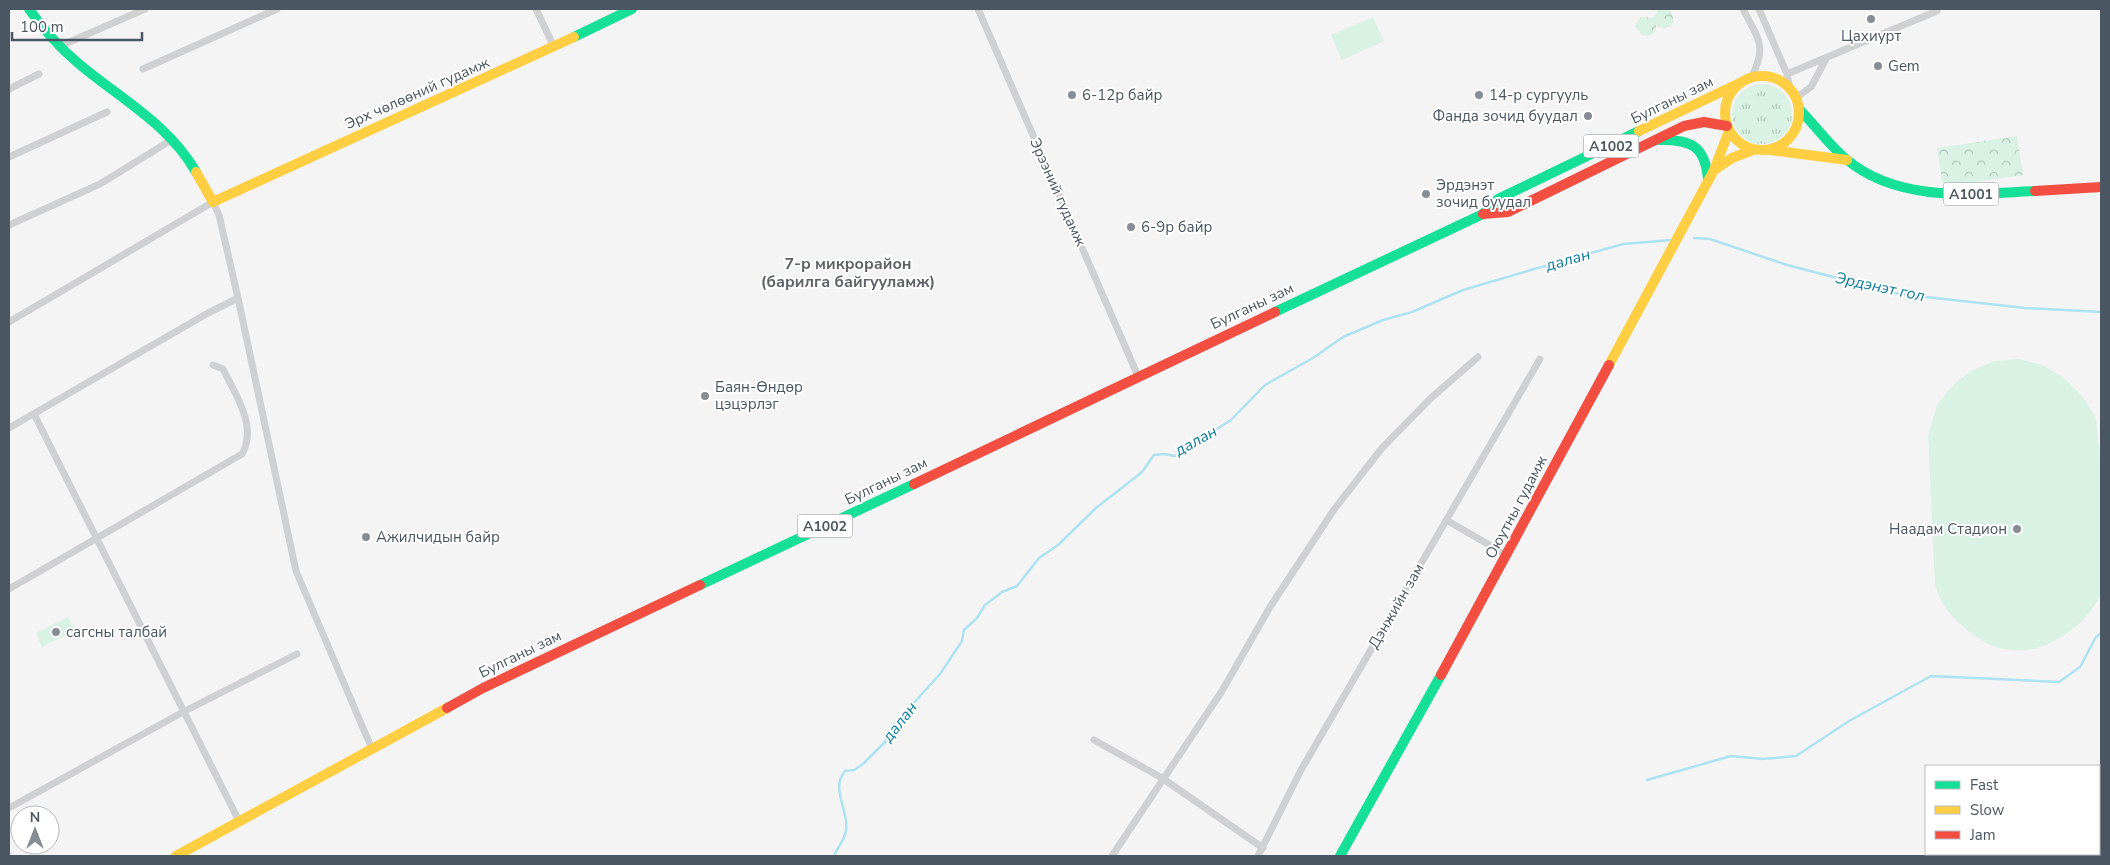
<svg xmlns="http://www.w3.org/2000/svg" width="2110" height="865" font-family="'Nunito Sans',sans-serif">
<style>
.grass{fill:url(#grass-tufts)}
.forest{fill:url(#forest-crowns)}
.pitch{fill:#d9f2e3}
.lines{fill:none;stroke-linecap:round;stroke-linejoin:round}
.stream{stroke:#aee2f0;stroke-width:2.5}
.street{stroke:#ced0d2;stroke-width:7}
.fast{stroke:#16e098;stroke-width:10}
.slow{stroke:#ffcf43;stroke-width:10}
.jam{stroke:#f24e42;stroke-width:10}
.poi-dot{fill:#868d94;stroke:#fff;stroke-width:2}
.labels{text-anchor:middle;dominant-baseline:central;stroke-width:4;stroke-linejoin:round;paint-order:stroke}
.shield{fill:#fff;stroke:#808990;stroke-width:1}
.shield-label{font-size:14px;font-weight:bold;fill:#4a5661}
.poi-label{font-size:15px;fill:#4a5661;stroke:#fff;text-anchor:start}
.street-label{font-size:15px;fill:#4a5661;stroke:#fff}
.water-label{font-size:16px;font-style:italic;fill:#0c7c9b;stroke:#fff}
.neighbourhood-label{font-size:16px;font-weight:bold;fill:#5f6368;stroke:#fff}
</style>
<defs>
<pattern id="grass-tufts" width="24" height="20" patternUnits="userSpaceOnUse" patternTransform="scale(1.25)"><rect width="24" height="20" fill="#d9f2e3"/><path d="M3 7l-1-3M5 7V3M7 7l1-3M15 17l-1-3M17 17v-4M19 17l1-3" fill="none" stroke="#b2c7bb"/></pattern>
<pattern id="forest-crowns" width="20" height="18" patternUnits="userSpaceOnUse" patternTransform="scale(1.25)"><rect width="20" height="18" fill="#d9f2e3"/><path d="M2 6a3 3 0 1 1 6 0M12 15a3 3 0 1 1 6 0" fill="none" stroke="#b2c7bb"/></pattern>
</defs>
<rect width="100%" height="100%" fill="#f4f4f4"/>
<path class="grass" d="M1732 114a30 30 0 1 1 60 0a30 30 0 1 1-60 0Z"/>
<path class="forest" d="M1659,9l12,2 3,10 -3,5 -8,3 -7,-4c1,8 -6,13 -14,10l-7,-9 6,-9 12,1z
M2017,136l6,39 -80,12 -6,-39z"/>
<path class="pitch" d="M1373,17l11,24 -42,19 -11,-25z
M2019,359l24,6 21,13 19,19 13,21 5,55v120c-6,15 -17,28 -31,38 -38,28 -74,26 -109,-6 -14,-13 -21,-23 -26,-41l-7,-148 9,-31 15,-19 19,-15 23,-10z
M68,617l8,13 -34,17 -6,-14z"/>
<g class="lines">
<path class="stream" d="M1694,238l16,1 77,26 112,29 126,14 76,4
M1647,780l84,-24 32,3 33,-3 53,-35 82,-45 128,6 21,-15 16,-30 5,-4
M834,856c3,-7 9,-15 11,-21 7,-21 -16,-45 0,-64l9,-1 9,-6 22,-22 9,-17 46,-51 22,-33 2,-11 13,-12 8,-13 17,-13 15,-6 22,-28 19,-13 38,-37 46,-36 12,-17 10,-1 11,2 56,-36 34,-35 48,-27 30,-21 40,-17 29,-8 51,-22 68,-20 92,-26 48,-4"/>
<path class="street" d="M536,9l18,38
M978,9l160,367
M1743,9c15,30 25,36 8,69
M1759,9l28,65 3,15
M58,47l87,-38
M143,69l134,-60
M1787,74l150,-63
M9,89l30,-15
M1796,98l15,-11 15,-28
M9,157l98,-45
M9,225l91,-41 73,-45
M238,298l58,273 76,178
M9,322l204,-120 6,13 19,83 -30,15 -199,115
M34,414l205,407
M1446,520l61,35
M9,589l233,-135c16,-28 -7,-60 -19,-85l-10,-4
M1094,740l68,38 101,70
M9,808l174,-96 114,-58
M1112,856l110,-165 48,-84 63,-96 49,-63 49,-50 47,-41
M1258,856l43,-86 239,-411"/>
<path class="fast" d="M29,9c14,20 30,38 49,54 41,35 91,61 118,109
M574,37l58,-28
M1799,109c16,16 30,36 47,50 52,44 127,35 189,32
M1658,140c32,-1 47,5 50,39
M1275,312l208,-98 15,-15 141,-68
M700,585l214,-101
M1340,856l101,-181"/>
<path class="slow" d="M1725 113a37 37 0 1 1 74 0a37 37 0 1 1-74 0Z
M1639,131l103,-49
M1770,150l77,10
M1714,170l18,-12 21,-8
M196,172l17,30 361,-165
M1609,365l105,-195 15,-39
M176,856l271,-148"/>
<path class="jam" d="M2035,191l66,-4
M1483,214l25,-2 176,-86 20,-4 23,4
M914,484l361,-172
M1441,675l168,-310
M447,708l36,-20 217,-103"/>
</g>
<g class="poi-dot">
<circle cx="1871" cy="19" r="5"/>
<circle cx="1878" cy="66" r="5"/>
<circle cx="1072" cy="95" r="5"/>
<circle cx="1479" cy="95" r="5"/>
<circle cx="1588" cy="116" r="5"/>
<circle cx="1426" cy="194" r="5"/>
<circle cx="1131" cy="227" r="5"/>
<circle cx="705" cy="396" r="5"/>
<circle cx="2017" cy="529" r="5"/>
<circle cx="366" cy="537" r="5"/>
<circle cx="56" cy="632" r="5"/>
</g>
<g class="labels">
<g class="shield">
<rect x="1583.5" y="134.5" width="55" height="23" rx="4"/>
<rect x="1943.5" y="182.5" width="55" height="23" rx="4"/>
<rect x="797.5" y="514.5" width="55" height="23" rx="4"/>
</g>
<g class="shield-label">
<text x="1611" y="146">A1002</text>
<text x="1971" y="194">A1001</text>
<text x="825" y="526">A1002</text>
</g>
<g class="poi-label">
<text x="1871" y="36" text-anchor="middle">Цахиурт</text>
<text x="1888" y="66">Gem</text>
<text x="1082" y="95">6-12р байр</text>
<text x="1489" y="95">14-р сургууль</text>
<text x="1578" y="116" text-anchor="end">Фанда зочид буудал</text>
<text x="1436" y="185">Эрдэнэт<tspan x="1436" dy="17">зочид буудал</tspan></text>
<text x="1141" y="227">6-9р байр</text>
<text x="715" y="387">Баян-Өндөр<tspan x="715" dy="17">цэцэрлэг</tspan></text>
<text x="2007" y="529" text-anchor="end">Наадам Стадион</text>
<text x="376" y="537">Ажилчидын байр</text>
<text x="66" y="632">сагсны талбай</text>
</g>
<g class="street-label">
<text transform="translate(417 93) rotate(-24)">Эрх чөлөөний гудамж</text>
<text transform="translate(1672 100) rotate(-26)">Булганы зам</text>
<text transform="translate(1058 192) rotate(66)">Эрээний гудамж</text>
<text transform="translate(1252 306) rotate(-25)">Булганы зам</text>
<text transform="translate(886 481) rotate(-26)">Булганы зам</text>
<text transform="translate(1516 507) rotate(-62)">Оюутны гудамж</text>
<text transform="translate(1396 606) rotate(-60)">Дэнжийн зам</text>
<text transform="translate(520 654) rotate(-26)">Булганы зам</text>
</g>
<g class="water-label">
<text transform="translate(1568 260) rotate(-16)">далан</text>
<text transform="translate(1880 287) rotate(12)">Эрдэнэт гол</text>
<text transform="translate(1196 441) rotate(-29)">далан</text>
<text transform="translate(900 722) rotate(-52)">далан</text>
</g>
<g class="neighbourhood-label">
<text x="848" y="264">7-р микрорайон<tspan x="848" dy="18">(барилга байгууламж)</tspan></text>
</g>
</g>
<rect width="2110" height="865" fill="none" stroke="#4a5661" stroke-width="20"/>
<rect x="1925" y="765" width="175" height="90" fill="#ffffff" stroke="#b7bbc0"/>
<rect x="1935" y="781" width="25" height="8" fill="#16e098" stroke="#b7bbc0"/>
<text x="1970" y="790" font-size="15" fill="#4a5661">Fast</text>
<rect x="1935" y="806" width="25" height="8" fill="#ffcf43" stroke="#b7bbc0"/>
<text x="1970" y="815" font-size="15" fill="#4a5661">Slow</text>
<rect x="1935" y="831" width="25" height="8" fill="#f24e42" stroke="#b7bbc0"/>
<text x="1970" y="840" font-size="15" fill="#4a5661">Jam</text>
<g transform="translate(35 830)"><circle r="24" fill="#ffffff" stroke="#b7bbc0"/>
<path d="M0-4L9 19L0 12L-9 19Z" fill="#868d94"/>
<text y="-8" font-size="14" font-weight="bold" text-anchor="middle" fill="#4a5661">N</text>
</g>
<path d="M12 32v8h130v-8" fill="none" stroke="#4a5661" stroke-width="2.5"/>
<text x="20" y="32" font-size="15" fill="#4a5661" stroke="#ffffff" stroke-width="4" paint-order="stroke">100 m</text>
</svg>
